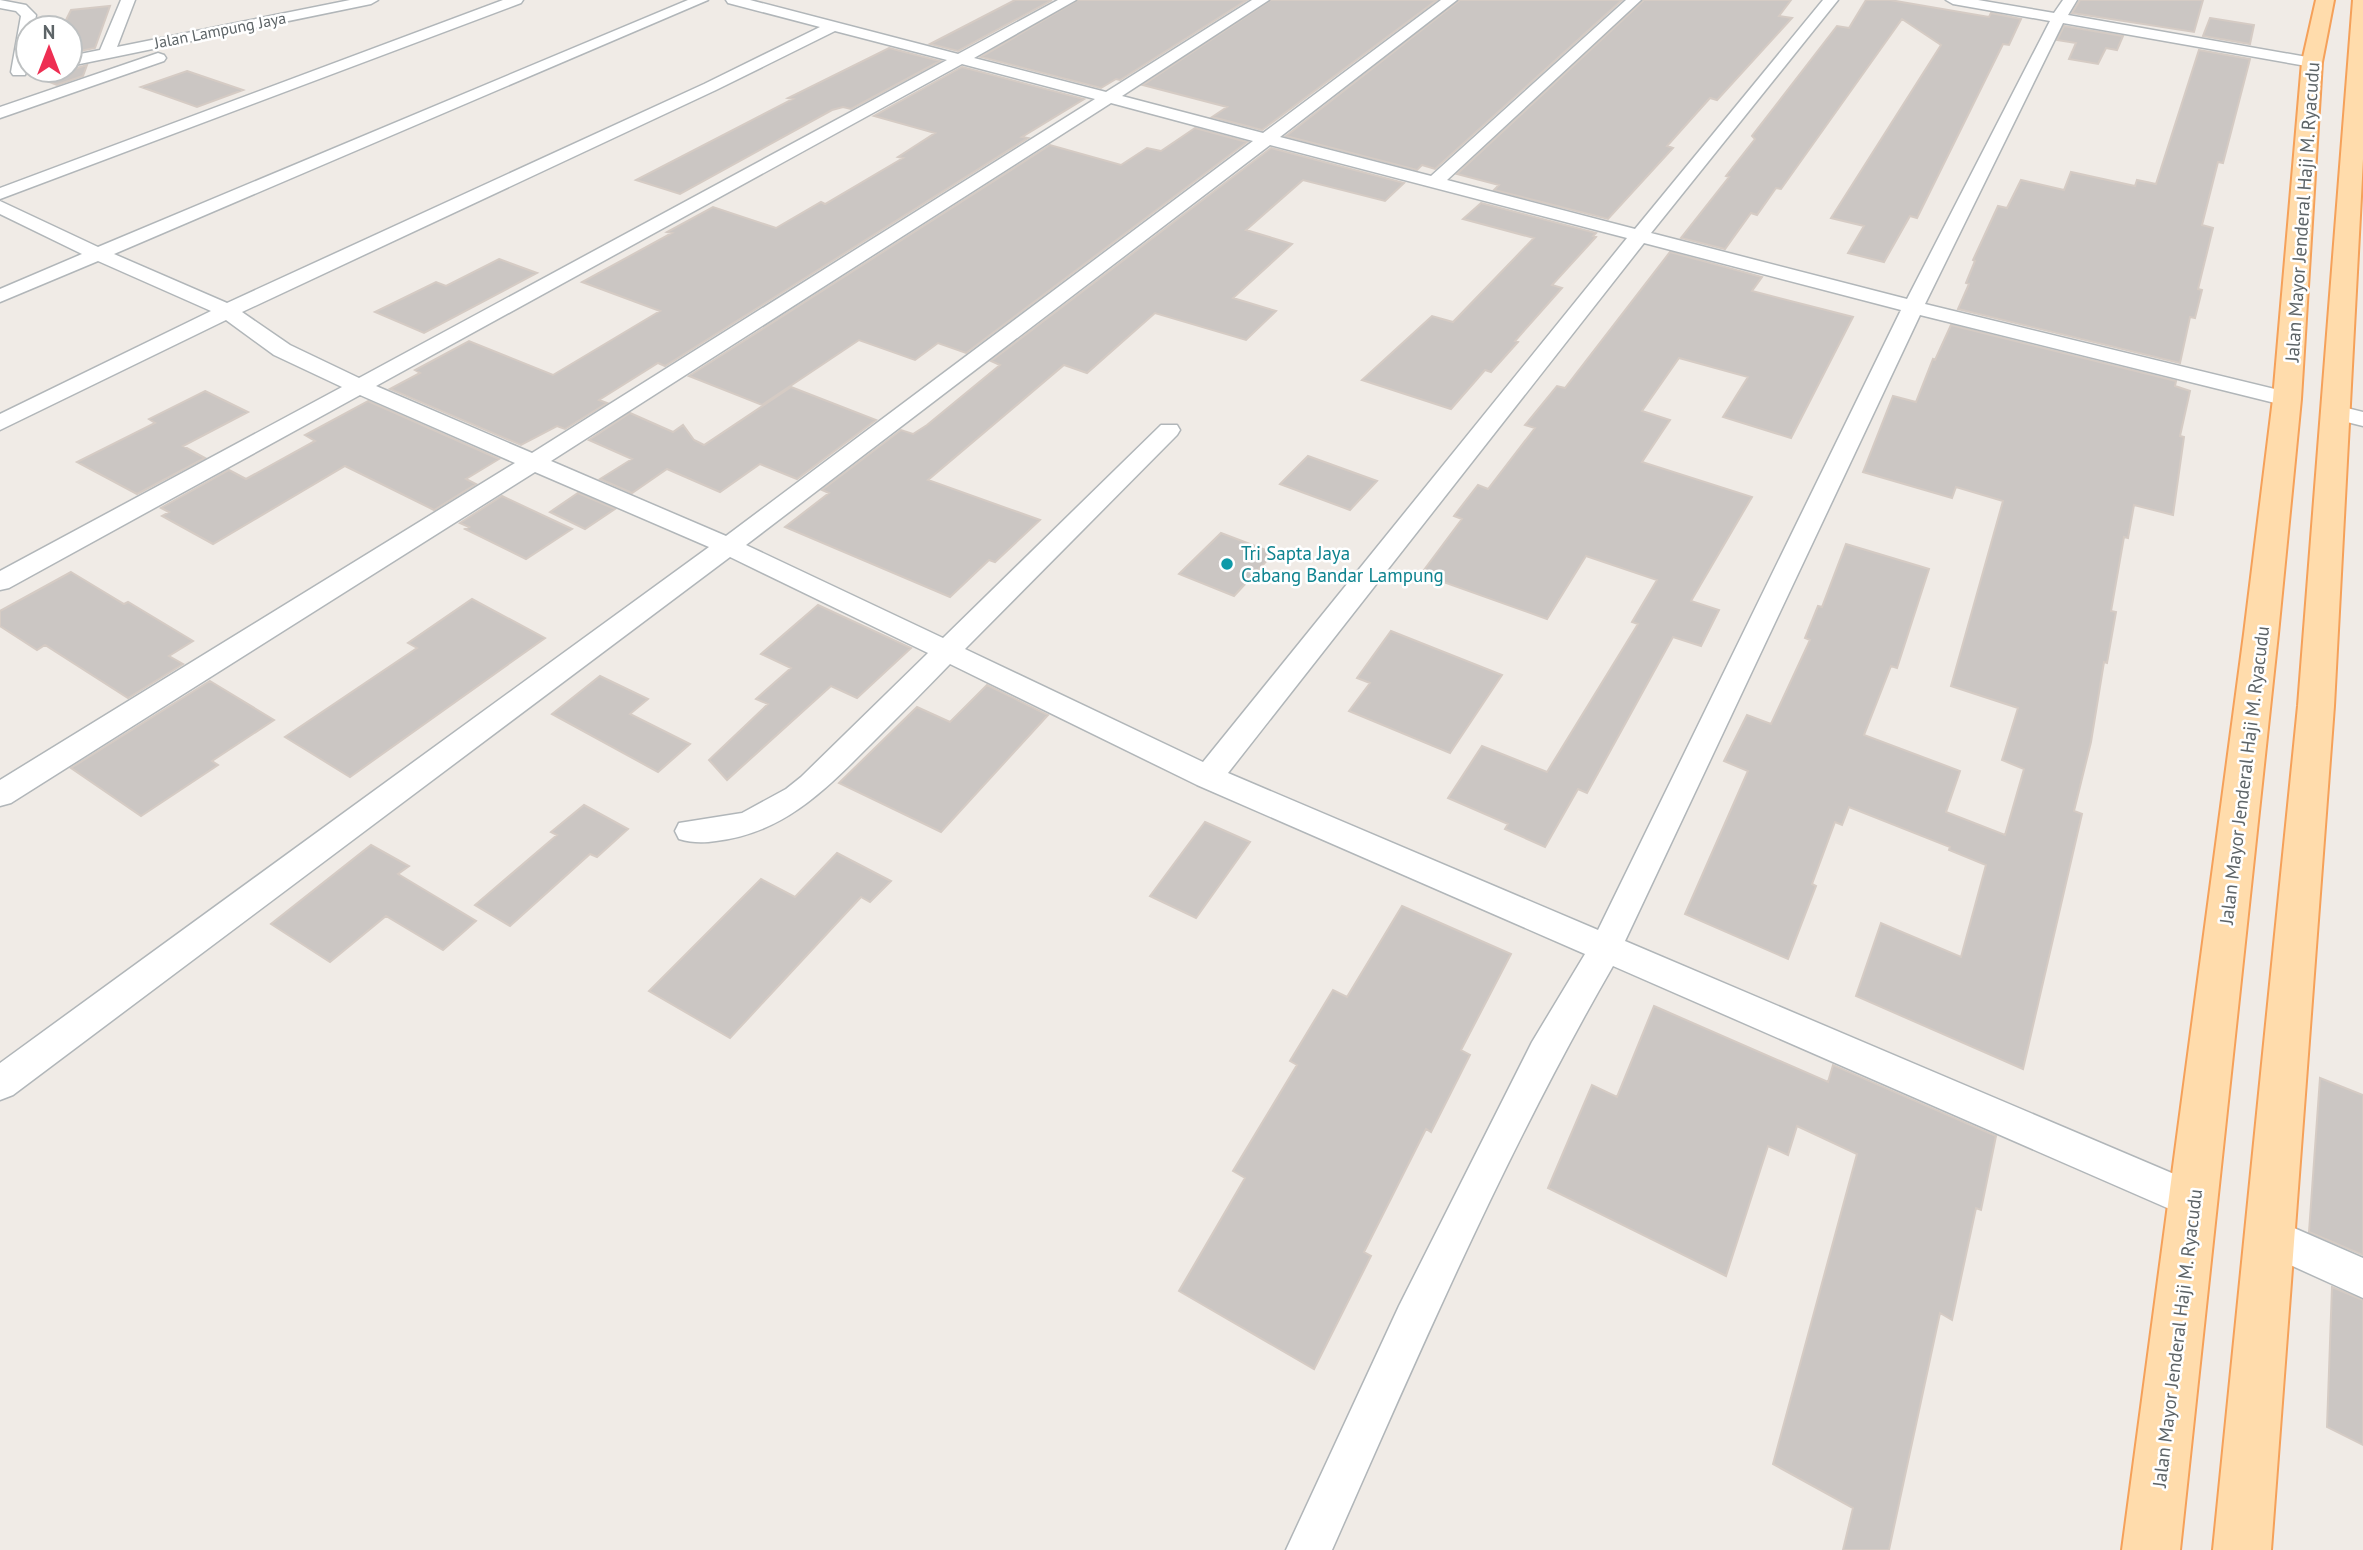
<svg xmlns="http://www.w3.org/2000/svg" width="2363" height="1550" font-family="'PT Sans',sans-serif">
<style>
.building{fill:#cbc6c3;stroke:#d5cbc4;stroke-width:2}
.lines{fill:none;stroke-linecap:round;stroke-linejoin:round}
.street-casing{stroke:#b1b6b9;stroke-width:3}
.primary-casing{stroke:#f5a15a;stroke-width:4}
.street{fill:#fff;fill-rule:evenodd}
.primary{fill:#ffdcac;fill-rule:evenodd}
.culture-dot{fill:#0f9aa8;stroke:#fff;stroke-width:2.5}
.labels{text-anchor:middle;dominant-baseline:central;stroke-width:5;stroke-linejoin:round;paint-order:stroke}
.far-street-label{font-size:16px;fill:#5d6467;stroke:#fff}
.street-label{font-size:19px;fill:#5d6467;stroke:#fff}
.culture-label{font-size:19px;fill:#0d838f;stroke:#fff;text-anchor:start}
</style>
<rect width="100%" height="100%" fill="#f0ebe6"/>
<path class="building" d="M1015,0h37l-94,51 -28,-7z
M1078,0h169l-127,80 -4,-1 -15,9 -120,-31z
M1271,0h166l-175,130 -50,-13 15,-10 -84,-22z
M1460,0h162l-187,169 -13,-4 -5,5 -131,-34z
M1644,0h147l-12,16 13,2 -75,82 -7,-2 -43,48 6,2 -65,71 -114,-29 5,-5 -42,-11z
M1866,0h24l99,17 2,-4 30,6 -12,26 -6,-1 -86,174 -7,-2 -26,46 -36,-9 16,-27 -33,-8 110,-173 -39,-26 -121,170 -5,-1 -19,27 -6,-2 -26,36 -44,-11 48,-61 -3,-1 29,-37 -3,-3 85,-110 12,2z
M2080,0h123l-9,32 -122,-19z
M110,6l-15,42 -25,5v-25h-8l9,-18z
M2210,18l44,7 -4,19 -47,-8z
M2064,26l59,10 -6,14 -11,-2 -8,16 -29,-5 7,-16 -19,-3z
M889,48l51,13 -89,48 -8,-2 -11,3 -152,84 -44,-14 157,-81 -5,-1z
M2199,50l51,9 -27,104 -5,-1 -16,63 11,3 -15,61 4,1 -7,28 -5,-1 -10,46 -222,-54 11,-25 -3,-1 9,-22 -2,-1 25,-54 9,2 14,-28 43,10 7,-18 64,14 2,-6 19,4z
M87,65l-4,11 -26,9 -18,-7 3,-8h28z
M962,67l122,32 -62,38 6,1 -363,228 -7,-3 -59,37 8,3 -42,26 -8,-3 -36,19 -131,-56 30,-16 -5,-3 54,-29 84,34 107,-64 -78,-29 90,-49 -5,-1 46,-25 63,21 45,-26 4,2 78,-46 -5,-1 37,-24 -61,-17z
M187,71l56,19 -46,17 -56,-20z
M1195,128l52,14 -281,211 -28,-10 -23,17 -56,-20 -97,65 -73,-29 361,-231 71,20 26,-17 14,3z
M1271,148l133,35 -19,18 -82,-21 -57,50 46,14 -59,54 43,13 -30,29 -91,-27 -68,60 -23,-8 -136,115 112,40 -45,42 -6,-2 -39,37 -165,-70 44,-34 -7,-3 79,-60 12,4 14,-9 73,-60 -9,-4z
M1481,203l115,30 -3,3 3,1 -44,48 10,3 -47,53 3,1 -27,30 -6,-2 -34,39 -89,-29 70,-64 21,6 81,-84 -71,-19z
M1670,252l92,25 -10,14 101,26 -62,121 -68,-21 25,-40 -69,-19 -37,53 28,9 -28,42 110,35 -61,104 28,9 -18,36 -28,-9 -86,156 -9,-4 -33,58 -40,-18 3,-5 -60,-26 34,-52 65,26 91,-148 -6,-2 25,-42 -71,-24 -39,63 -126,-45 41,-55 -8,-3 24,-31 10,4 47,-61 -10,-3 32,-39 8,2z
M499,259l38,14 -113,60 -49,-21 61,-30 10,4z
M1951,325l225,56 -1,5 15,5 -10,45 4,1 -11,78 -39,-10 -6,33 -4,-1 -13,74 5,1 -9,51 -3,-1 -13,80 -17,69 8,3 -59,255 -167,-73 25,-73 80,34 25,-92 -37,-15 1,-3 -101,-40 -7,18 -7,-3 -23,62 4,2 -28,73 -103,-45 63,-143 -24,-10 23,-46 24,9 39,-84 -5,-2 13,-32 4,1 24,-63 83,25 -32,99 -6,-2 -27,69 96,36 -14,41 59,23 19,-66 -22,-9 16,-52 -67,-22 52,-185 -47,-14 -4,11 -89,-26 30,-76 23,6 17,-43 2,1z
M791,387l85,33 -79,59 -37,-15 -40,28 -53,-23 -35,24 -32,-14 32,-20 -43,-19 41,-27 43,19 10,-7 11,15 10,5z
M205,391l43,21 -65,34 22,12 -68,36 -60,-32 78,-39 -6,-4z
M368,401l131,58 -33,20 10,5 -42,26 -89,-44 -132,78 -51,-28 7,-4 -8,-4 68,-38 17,9 69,-38 -10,-6z
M1308,456l69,25 -27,29 -70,-26z
M578,493l37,16 -30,20 -35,-17z
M502,496l70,33 -46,30 -61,-30 4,-2 -9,-4z
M1221,533l53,20 -40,43 -55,-22z
M71,572l53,32 4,-2 65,39 -24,15 14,8 -55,34 -83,-53 -8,5 -37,-24v-15z
M472,599l73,39 -195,139 -65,-40 132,-89 -9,-5z
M818,605l93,43 -54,50 -26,-12 -104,94 -18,-20 59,-56 -12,-5 35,-31 -30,-14z
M1391,631l111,44 -52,78 -101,-42 21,-28 -13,-5z
M600,676l48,23 -18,15 60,30 -32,28 -106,-58z
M210,681l64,39 -62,41 6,4 -77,51 -70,-48z
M987,685l61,30 -107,117 -102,-49 78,-76 33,15z
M584,805l44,24 -31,28 -7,-3 -80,72 -35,-21 82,-70 -6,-3z
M1205,822l45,20 -54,76 -46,-22z
M371,845l38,21 -11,8 78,47 -33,29 -57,-34 -56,46 -59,-38z
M837,853l54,28 -21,21 -9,-5 -131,141 -81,-47 112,-112 34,18z
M1402,906l109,48 -50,96 9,5 -39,77 -5,-3 -62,123 7,4 -57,113 -135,-78 66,-113 -12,-7 64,-106 -7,-4 43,-71 14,7z
M1654,1006l174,76 5,-17 163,71 -15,74 -5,-2 -24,112 -12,-7 -51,237h-46l10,-42 -80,-44 84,-310 -60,-28 -9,29 -20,-9 -42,130 -178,-88 44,-103 25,12z
M2320,1078l43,17v160l-54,-23z
M2332,1287l31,13v145l-36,-18z"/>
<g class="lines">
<g class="street-casing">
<path id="street" d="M0,0l26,5 10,10 -2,13h-6v38l-3,9h-12l-2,-3 10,-56 -5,-5 -16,-3z
M121,0h14l-18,47 233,-47h28l-7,4 -301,62v-10l30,-6z
M503,0h20l-2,3 -521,196v-11z
M688,0h20l-594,254 113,49 477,-219 116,-57 -92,-24 -2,-3h24l208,54 100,-54h18l-102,58 132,34 146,-92h17l-147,96 141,37 178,-133h16l-177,137 151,39 195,-176h15l-194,180 188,49 188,-229h15l-187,233 256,66 143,-278 -97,-17 -7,-4h32l76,13 9,-13h14l-9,15 250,44 2,3 -2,3 -6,2 -249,-44 -138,281 370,90 3,5 -3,5 -8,2 -367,-91 -295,626 582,247 6,13 -6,13 -13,5 -13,-5 -568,-248c-108,187 -194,387 -281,584h-46l113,-244 133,-264 53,-88 -388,-169 -247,-121c-26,27 -53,54 -79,80 -46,46 -87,89 -155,97 -13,2 -24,2 -37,-2l-4,-8 4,-8 63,-10 44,-24 15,-12 127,-124 -198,-96 -717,538 -13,5v-37l709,-516 -174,-75 -524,331 -11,3v-26l515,-317 -155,-68 -351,193 -9,2v-19l342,-184 -68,-32 -48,-35 -226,110v-16l211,-103 -113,-50 -98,41v-13l82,-35 -82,-40v-13l98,46zM835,31l112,29 -588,318 -69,-33 -48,-33 474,-222zM962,64l133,35 -563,354 -156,-67zM1111,103l142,38 -527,395 -175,-75zM1270,145l357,93 -424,524 -238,-113 212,-214 3,-5 -3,-5h-16l-218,213 -197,-93zM1644,243l257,67 -303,620 -370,-157z
M158,53l6,2 2,3 -2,3 -164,57v-11z
M2335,405l28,7v14l-36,-9 -3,-5 3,-5z
M2269,1217l94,41v40l-108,-49 -5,-13 5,-13z"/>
</g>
<g class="primary-casing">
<path id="primary" d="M2316,0h18l-12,62 -21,337 -23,235 -98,916h-58l122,-916 29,-235 29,-337z
M2353,0h10v159l-29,547 -63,844h-58l85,-844z"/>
</g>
<use href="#street" class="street"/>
<use href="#primary" class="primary"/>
</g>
<circle class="culture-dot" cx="1227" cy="564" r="7"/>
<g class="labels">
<g class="far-street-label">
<text transform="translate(220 30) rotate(-11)">Jalan Lampung Jaya</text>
</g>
<g class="street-label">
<text transform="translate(2302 212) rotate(-86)">Jalan Mayor Jenderal Haji M. Ryacudu</text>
<text transform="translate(2244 775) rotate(-83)">Jalan Mayor Jenderal Haji M. Ryacudu</text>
<text transform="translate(2177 1338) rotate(-83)">Jalan Mayor Jenderal Haji M. Ryacudu</text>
</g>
<g class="culture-label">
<text x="1241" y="553">Tri Sapta Jaya<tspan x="1241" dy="22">Cabang Bandar Lampung</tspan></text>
</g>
</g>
<g transform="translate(49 49)"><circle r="33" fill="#ffffff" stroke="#bec1c2" stroke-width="2"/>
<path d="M0-5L12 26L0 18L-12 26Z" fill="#ee2e52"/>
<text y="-10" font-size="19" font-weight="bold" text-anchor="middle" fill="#5d6467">N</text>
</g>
</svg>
